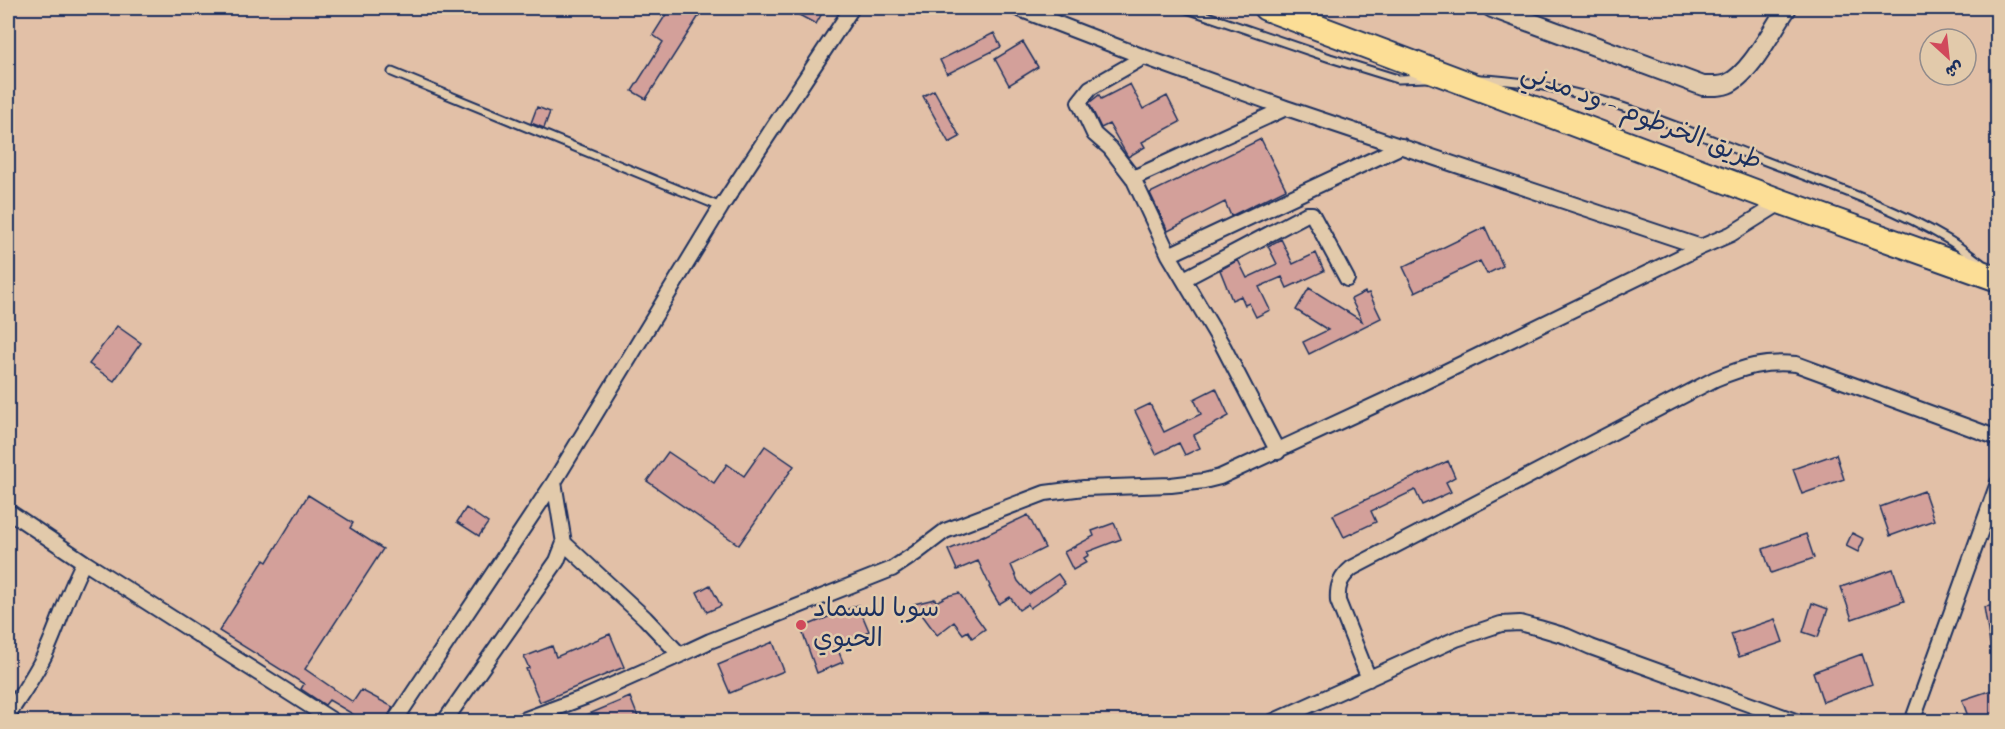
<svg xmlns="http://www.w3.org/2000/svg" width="2005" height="729" font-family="'Indie Flower','Playpen Sans Arabic',sans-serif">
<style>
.building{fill:#d3a09a;stroke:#1b2f5e;stroke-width:1.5}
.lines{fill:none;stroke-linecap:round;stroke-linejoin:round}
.service-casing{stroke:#1b2f5e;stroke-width:11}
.minor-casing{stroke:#1b2f5e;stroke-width:18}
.tertiary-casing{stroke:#1b2f5e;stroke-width:22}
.trunk-casing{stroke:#1b2f5e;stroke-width:28}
.service{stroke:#e2caab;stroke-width:7}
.minor{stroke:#e2caab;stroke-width:14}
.tertiary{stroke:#e2caab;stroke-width:18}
.trunk{stroke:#fcde96;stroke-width:24}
.poi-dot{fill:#d1495b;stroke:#e2caab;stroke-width:2}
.labels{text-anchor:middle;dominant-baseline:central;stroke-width:5;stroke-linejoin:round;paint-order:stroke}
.street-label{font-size:26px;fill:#1b2f5e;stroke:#e2caab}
.poi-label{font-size:26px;fill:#1b2f5e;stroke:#e2caab;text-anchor:start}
</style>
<rect width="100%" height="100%" fill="#e2c0a7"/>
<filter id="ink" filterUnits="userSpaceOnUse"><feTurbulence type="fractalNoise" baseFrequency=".0167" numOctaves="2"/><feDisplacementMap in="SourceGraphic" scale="12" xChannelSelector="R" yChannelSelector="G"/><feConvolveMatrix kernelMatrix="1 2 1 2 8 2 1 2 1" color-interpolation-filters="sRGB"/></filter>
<g filter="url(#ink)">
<path class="building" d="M670,8h34l-58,91 -14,-8 31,-49 -10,-7z
M786,8h39l-9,16z
M994,33l7,14 -54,27 -7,-14z
M1023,42l15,25 -29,18 -14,-26z
M1130,84l13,25 24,-13 13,26 -38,20 3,5 -17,10 -19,-33 -8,4 -12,-25 10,-8 2,4z
M934,90l26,47 -11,6 -26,-47z
M537,107l13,5 -6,16 -13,-5z
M1261,139l25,50 -55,27 -6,-14 -57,29 -18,-38z
M1485,227l18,39 -16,8 -7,-13 -65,31 -12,-25z
M1281,239l12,25 23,-11 8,18 -37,17 -5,-11 -23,10 11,23 -14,7 -7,-14 -4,2 -4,-9 -9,4 -12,-30 18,-10 9,18 30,-14 -9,-18z
M1309,288l53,33 -11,-22 14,-7 1,2 3,-1 12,25 -72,36 -6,-12 25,-12 -32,-20z
M117,326l24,17 -27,38 -25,-17z
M1216,388l13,28 -35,19 6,13 -15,7 -6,-12 -23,11 -21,-43 15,-7 14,28 37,-18 -7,-15z
M765,446l29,20 -55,79 -92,-64 21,-29 46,31 13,-19 17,12z
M1836,454l8,25 -42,15 -9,-25z
M1448,461l7,16 -9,5 5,10 -29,13 -7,-15 -44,21 5,11 -32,15 -11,-22z
M1924,491l10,29 -44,16 -10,-29z
M308,495l45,28 -3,5 33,21 -78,120 48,33 8,-12 32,17 -8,15h-19l-37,-22 -4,5 -24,-16 3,-5 -85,-53 45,-71 3,2z
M466,508l22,15 -9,13 -22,-14z
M1028,515l17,33 -34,17 7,16 11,13 29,-20 7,10 -35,24 -2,-4 -9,6 -9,-13 -11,7 -10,-17 1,-1 -12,-25 -21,9 -9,-20 36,-15v1z
M1114,523l7,16 -34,13 2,3 -5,3 3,4 -14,8 -9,-18 30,-16 -2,-5z
M1852,533l12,6 -6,13 -12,-6z
M1806,534l8,24 -43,15 -8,-24z
M1893,569l11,32 -52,18 -11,-32z
M710,585l11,21 -14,6 -10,-20z
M959,593l26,36 -13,9 -4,-7 -5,3 -9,-12 -17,13 -23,-31 21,-5 1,3 11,-6z
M1812,603l16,6 -10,28 -15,-5z
M858,605l11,26 -33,14 7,17 -26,11 -16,-45z
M1998,605v38h-8l-6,-36z
M1775,619l8,23 -44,15 -8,-23z
M610,634l14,33 -84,35 -14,-33 3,-1 -5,-11 28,-11 4,11z
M773,642l11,29 -54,22 -12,-28z
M1862,654l10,30 -49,18 -10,-30z
M1998,688v31l-8,3h-20l-8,-22z
M630,697l10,25h-68v-1z"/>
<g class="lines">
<g class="service-casing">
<path id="service" d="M1184,8l146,50 68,21 29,-1
M392,72l329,135
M1480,79c99,3 192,46 283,81 62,24 127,45 184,79 12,7 23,16 34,24"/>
</g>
<g class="minor-casing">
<path id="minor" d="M1017,8l127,49 142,51 415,139
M1144,57l-54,31 -11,14 15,32 16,14 23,30 36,77 54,91 55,106
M1133,178l153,-70
M1169,255l233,-109
M1184,279l123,-65h5l35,65
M8,511l76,51
M564,543l81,75 35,37 30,-14 182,-72 24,-16 29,-22 100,-38 39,-5 87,-3 33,-4 16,-4 194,-90 287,-140 30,-13 51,-32
M1369,679l-31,-78c-1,-15 2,-23 14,-33l363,-189c29,-12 49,-18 81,-15l202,74
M8,715c13,-20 28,-41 38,-63 14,-30 22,-61 38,-90l251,160
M394,722l160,-240 167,-275 131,-199
M444,722l113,-161 7,-18 -10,-61
M518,722l70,-26 92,-41
M1272,722l184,-83 45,-15 19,-1 19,5 27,8 25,11 207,75
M1912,722l86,-239"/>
</g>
<g class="tertiary-casing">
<path id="tertiary" d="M1492,8l211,78c8,0 16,1 24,-2 23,-9 46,-56 60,-76"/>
</g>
<g class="trunk-casing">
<path id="trunk" d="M1266,8l516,194 216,77"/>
</g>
<use href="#service" class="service"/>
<use href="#minor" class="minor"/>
<use href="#tertiary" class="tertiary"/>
<use href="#trunk" class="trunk"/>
</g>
</g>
<circle class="poi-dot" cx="801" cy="625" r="6"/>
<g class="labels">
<g class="street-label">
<text transform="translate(1641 118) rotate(21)">طريق الخرطوم - ود مدني</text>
</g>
<g class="poi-label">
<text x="813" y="610">سوبا للسماد<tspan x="813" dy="30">الحيوي</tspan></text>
</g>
</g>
<rect width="2005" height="729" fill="none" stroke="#e2caab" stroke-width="30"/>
<rect x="15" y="15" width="1975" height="699" fill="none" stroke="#1b2f5e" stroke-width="2" filter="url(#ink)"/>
<g transform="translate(1948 57) rotate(153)"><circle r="28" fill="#e2caab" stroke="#928c8c" stroke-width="1.5"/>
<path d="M0-4.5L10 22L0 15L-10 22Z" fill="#d1495b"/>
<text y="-9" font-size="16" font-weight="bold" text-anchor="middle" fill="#1b2f5e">ش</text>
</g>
</svg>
